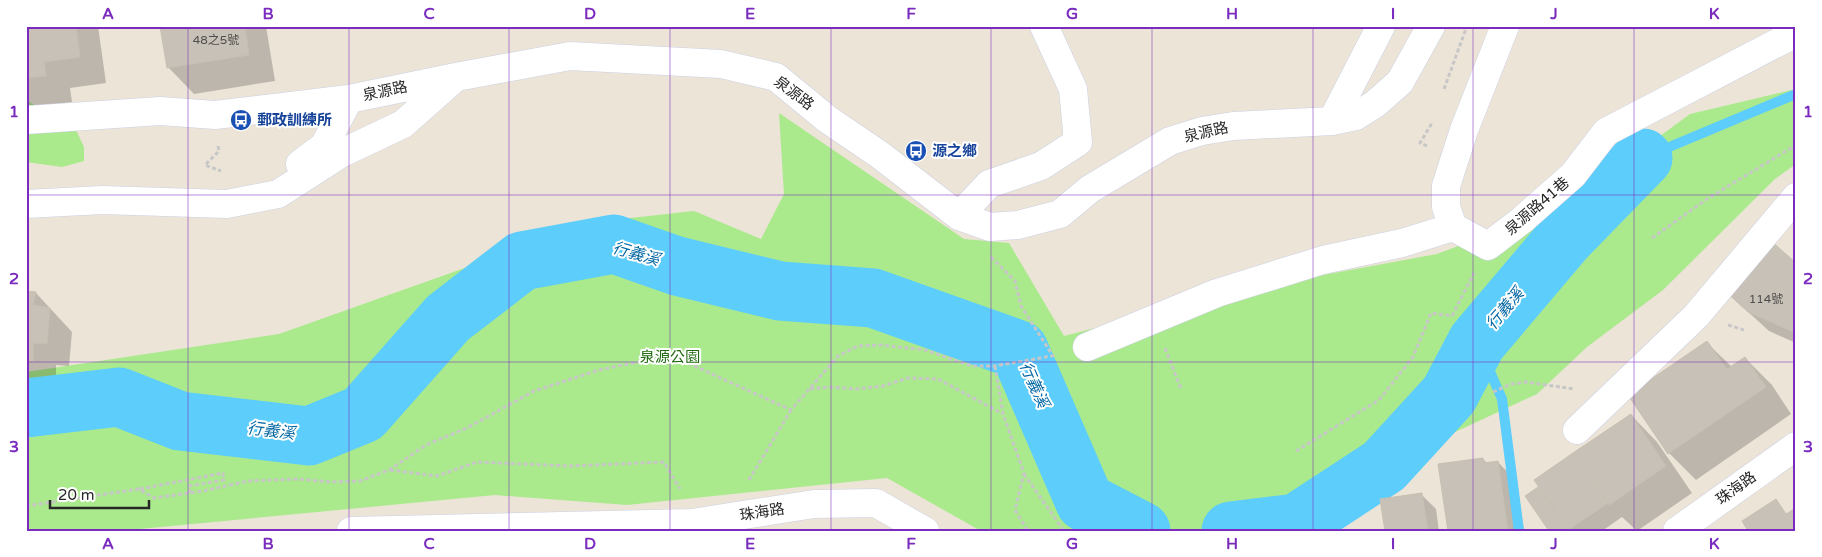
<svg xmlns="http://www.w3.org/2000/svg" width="1822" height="557" font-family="'Varela Round','Noto Sans TC',sans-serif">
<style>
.green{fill:#aaea8d}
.shadow{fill:#0003}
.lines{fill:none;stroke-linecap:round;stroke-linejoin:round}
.stream{stroke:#5dcdfb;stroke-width:10}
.river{stroke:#5dcdfb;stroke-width:59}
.building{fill:#c7c1b7;stroke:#c7c0b1}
.minor-casing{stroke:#ccd0e3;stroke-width:29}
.path{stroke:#c7c7c7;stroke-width:3;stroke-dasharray:4 2.5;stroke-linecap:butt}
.minor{stroke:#fff;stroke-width:28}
.grid{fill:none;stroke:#7b2cbf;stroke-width:1;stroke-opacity:0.55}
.labels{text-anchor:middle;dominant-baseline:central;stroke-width:4;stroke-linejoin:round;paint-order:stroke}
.number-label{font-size:12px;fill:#504e4c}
.street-label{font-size:15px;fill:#282828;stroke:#fff}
.transit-label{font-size:15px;font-weight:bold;fill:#164399;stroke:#fff;text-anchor:start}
.park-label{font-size:15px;fill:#216b11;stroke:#fff}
.water-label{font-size:16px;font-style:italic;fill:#0066a3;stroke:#fff}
.neatline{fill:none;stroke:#7b2cbf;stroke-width:2}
.grid-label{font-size:16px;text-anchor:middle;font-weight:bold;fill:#7b2cbf}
</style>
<rect width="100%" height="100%" fill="#ece4d7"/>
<path class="green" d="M1796,89v75l-21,15 -112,111 -76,57 -50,47 -174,81 -64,56h-318l-94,-53 -260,27 -132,-10 -376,36h-93v-159l253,-38 315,-112 100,-11 67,28 23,-45 -5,-81 185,126 45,4 55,93 183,-47 190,-35 129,-49 124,-91z
M26,100l50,30 8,17v14l-22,6 -36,-5z"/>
<path class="shadow" d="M26,26h72l8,57 -36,5 2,14 -45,6z
M161,26h105l9,55 -81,13 -26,-27z
M1796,265v78l-27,-12 -23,-21z
M26,292l10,1 36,39 -3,34 -13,-1v18l-30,-3z
M1707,343l25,24 13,-9 27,27 19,29 -95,66 -27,-27z
M1631,415l26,27 35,51 -55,38 -15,-14 -20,14h-51l-9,-39z
M1483,459l5,5 10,-2 19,20 7,49h-75z
M1422,495l14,14 3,22h-53z"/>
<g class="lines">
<path class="stream" d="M1643,158l153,-64
M1477,342l25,57 17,132"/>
<path class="river" d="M26,408l93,-11 61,24 129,15 54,-22 85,-96 74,-57 92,-17 63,22 103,25 93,7 146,52 66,152 56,29
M1231,531l66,-8 87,-57 65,-71 28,-53 88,-104 78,-80"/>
</g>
<path class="building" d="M26,26h50l4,31 -36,5 2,14 -20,2z
M160,26h85l4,29 -82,13z
M1770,240l26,23v70l-48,-21 -24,-22z
M26,291l10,1 -3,13 17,3 -3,36 -14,-1v18l-7,-1z
M1707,341l20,28 18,-12 21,30 -98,67 -40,-59z
M1631,414l35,52 -57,39 -36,-52z
M1573,453l35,50 -40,27 -34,-50z
M1483,458l1,5 14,-2 10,70h-60l-10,-67z
M1538,487l30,43 -19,1 -24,-35z
M1422,493l6,38h-43l-5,-32z
M1776,499l10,15 10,-6v23h-48l-6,-10z"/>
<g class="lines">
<g class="minor-casing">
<path id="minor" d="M1505,26l-41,104 -18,56v21l7,20 35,19 34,-26 51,-45 33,-43 190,-99
M26,120l134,-9 55,4 134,-16 107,-22 114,-21 151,8 55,13 51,42 53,36 79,61 31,11 28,-2 42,-11 30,-25 80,-48 32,-10 31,-5 99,-5 24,-5 19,-12 25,-22 31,-56
M1332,121l49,-95
M300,164l24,-18 25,-47
M26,204l76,-4 125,4 51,-10 64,-41 61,-29 52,-46
M959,216l30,-32 52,-18 37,-24 -5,-53 -29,-63
M1087,347l130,-54 106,-33 79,-17 51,-16
M1577,430l119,-114 100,-119
M351,531l341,-8 122,-19 62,-1 49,28
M1677,531l119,-85"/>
</g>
<path class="path" d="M1444,89l23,-63
M218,146l1,5 -14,14 16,6
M1427,146l-7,-3 12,-20
M1652,238l55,-39 89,-54
M991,257l24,24 6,25 32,50
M1728,325l16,5
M1165,348l16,41
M995,366l8,48 21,59 -9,37 11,18 4,3
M810,389l19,-2 27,2 27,-3 25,-8 30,1 65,35
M1493,392l18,-8 15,-2 48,7
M1296,451l83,-51 34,-43 18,-44 21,3 22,-43
M390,470l47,6 40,-14 93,4 94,-4 16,27
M1024,474l40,57
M749,480l42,-70
M140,489l83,-16 1,7 -35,6 1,7
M26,506l113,-17 15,9 49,-7 45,-10 49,-2 34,3 29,-1 29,-11 37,-25 41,-17 67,-37 65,-21 44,-9 36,-2 112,51 47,-54 20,-10 23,-1 44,5 47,16h23l62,-11"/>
<use href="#minor" class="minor"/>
</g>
<path class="grid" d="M188,26v505M349,26v505M509,26v505M670,26v505M831,26v505M991,26v505M1152,26v505M1313,26v505M1473,26v505M1634,26v505M26,195h1770M26,362h1770"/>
<defs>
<g id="bus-disc" transform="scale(1.125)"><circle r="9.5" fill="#1a4fb4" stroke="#fff"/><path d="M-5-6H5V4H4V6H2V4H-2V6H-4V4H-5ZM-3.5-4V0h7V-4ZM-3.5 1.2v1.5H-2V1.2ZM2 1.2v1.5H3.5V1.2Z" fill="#fff"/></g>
</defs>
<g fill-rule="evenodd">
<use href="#bus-disc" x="241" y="120"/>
<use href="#bus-disc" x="916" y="151"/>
</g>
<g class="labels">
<g class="number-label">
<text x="216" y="40">48之5號</text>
<text x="1766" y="299">114號</text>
</g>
<g class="street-label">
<text transform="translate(385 91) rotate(-12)">泉源路</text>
<text transform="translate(794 93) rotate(37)">泉源路</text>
<text transform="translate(1206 132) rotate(-13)">泉源路</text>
<text transform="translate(1537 206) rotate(-41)">泉源路41巷</text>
<text transform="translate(1736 488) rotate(-36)">珠海路</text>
<text transform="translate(762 512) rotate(-9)">珠海路</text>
</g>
<g class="transit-label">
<text x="257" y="120">郵政訓練所</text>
<text x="932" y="151">源之鄉</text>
</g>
<g class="park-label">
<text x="670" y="357">泉源公園</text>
</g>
<g class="water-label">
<text transform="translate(636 254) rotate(16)">行義溪</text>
<text transform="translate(1505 309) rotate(-50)">行義溪</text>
<text transform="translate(1034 385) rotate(66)">行義溪</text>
<text transform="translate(271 431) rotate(7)">行義溪</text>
</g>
</g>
<rect width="1822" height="557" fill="none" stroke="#ffffff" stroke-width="55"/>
<path d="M50 500v8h99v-8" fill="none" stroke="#282828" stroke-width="2.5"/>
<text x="58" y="500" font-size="15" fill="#282828" stroke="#ffffff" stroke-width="4" paint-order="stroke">20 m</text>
<rect x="28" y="28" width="1766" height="502" class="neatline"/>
<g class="grid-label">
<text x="108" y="19">A</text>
<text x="268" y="19">B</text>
<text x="429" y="19">C</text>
<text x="590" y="19">D</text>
<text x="750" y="19">E</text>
<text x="911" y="19">F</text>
<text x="1072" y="19">G</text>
<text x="1232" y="19">H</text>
<text x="1393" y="19">I</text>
<text x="1554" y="19">J</text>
<text x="1714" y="19">K</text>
<text x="14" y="117">1</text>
<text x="1808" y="117">1</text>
<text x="14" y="284">2</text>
<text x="1808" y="284">2</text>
<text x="14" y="452">3</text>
<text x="1808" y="452">3</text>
<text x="108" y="549">A</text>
<text x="268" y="549">B</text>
<text x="429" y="549">C</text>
<text x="590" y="549">D</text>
<text x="750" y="549">E</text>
<text x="911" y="549">F</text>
<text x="1072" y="549">G</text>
<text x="1232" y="549">H</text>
<text x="1393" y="549">I</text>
<text x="1554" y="549">J</text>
<text x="1714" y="549">K</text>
</g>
</svg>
